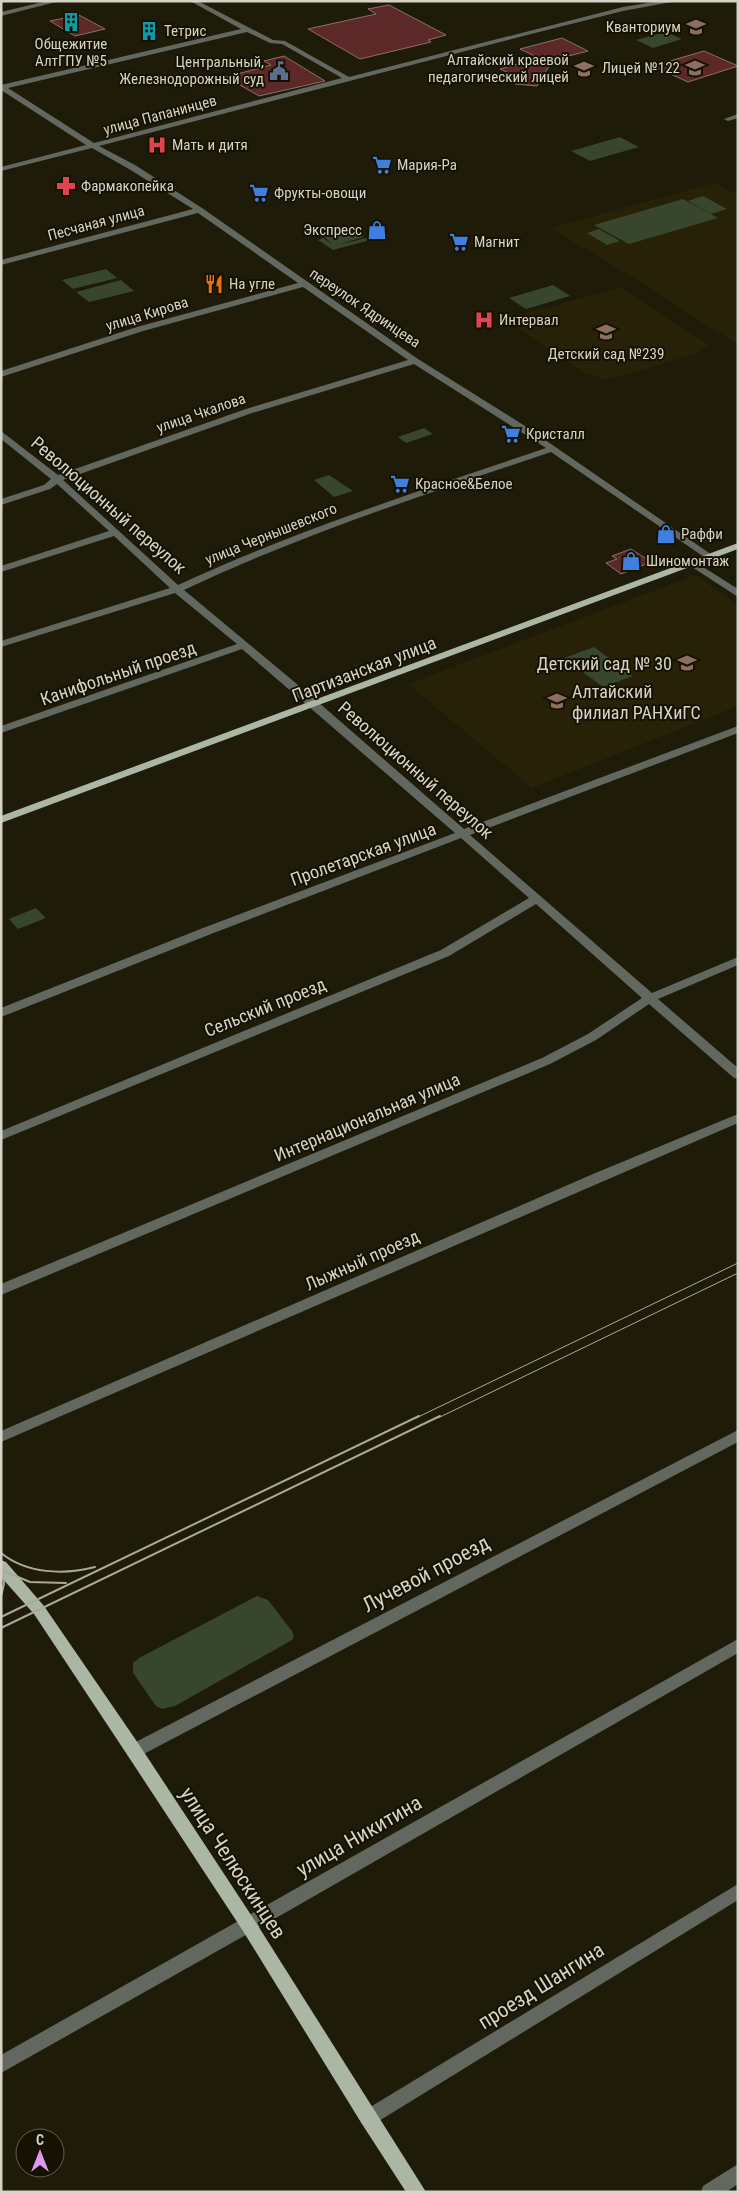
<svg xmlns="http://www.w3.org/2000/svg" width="739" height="2193" font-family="'Roboto Condensed',sans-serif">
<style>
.built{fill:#262107}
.green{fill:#37462d}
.building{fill:#5c2928;stroke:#886f6d}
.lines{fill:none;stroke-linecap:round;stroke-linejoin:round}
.minor{fill:#62685f;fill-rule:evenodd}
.major{fill:#abb6a5;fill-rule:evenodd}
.tram-far1{stroke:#aba89b;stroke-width:1}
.tram{stroke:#aba89b;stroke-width:2}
.labels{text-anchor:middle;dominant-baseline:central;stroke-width:4;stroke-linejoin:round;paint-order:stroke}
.far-poi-label{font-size:15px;fill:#d5d2c7;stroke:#161202;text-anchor:start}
.far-street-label{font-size:15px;fill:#d5d2c7;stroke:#161202}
.street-label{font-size:18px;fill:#d5d2c7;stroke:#161202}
.poi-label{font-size:18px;fill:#d5d2c7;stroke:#161202;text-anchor:end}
.near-street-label{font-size:21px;fill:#d5d2c7;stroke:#161202}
</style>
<rect width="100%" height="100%" fill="#1f1b09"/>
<path class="built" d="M714,183l24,12v150l-122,-78 -66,-39z
M620,287l88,57 -8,8 -74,23 -22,4 -18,-5 -81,-55z
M695,575l43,29v102l-206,82 -124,-104z"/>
<path class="green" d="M665,32l17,7 -29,9 -17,-8z
M620,137l19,10 -49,14 -19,-10z
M703,196l24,13 -16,5 -23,-13z
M683,199l35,19 -89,26 -35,-19z
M599,229l21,12 -13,4 -20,-12z
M347,231h8l9,6 -28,8 35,-8 3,2 -41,11 -15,-10 5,-2 11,7 -10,-8z
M106,269l11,9 -44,11 -11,-9z
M121,280l13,11 -45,11 -13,-10z
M553,285l17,11 -44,13 -17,-11z
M424,428l9,6 -27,9 -8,-6z
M329,475l24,16 -19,6 -20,-17z
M594,647l39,29 -30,11 -39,-29z
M36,908l10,10 -28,11 -9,-10z
M257,1596l11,4 24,31 2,5 -2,4 -117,66 -13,3 -6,-3 -23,-33v-10l6,-5z"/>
<path class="building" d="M389,5l57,30 -18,5 3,2 -71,17 -52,-30 68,-15 -8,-5z
M79,15l26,14 -30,7 -25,-15z
M562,38l26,13 -35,9 -16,26 -22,-2 4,-6 -19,-9 39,-11 -19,-9z
M704,51l34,15 -50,16 -35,-16z
M284,56l41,25 -66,15 -33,-19 45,-12 -7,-4z
M631,549l20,13 -30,12 -15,-11 11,-4 -5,-3z"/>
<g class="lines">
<path class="minor" d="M47,1h13l-59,15v-4z
M190,1h8l75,39 12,1 64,36 274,-70 37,-6h17l-54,10 -88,22 -436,113 36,19 67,43 216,151 107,67 190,131 -5,3 -3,-1 -156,-107c-124,42 -249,82 -367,138l126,105 154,134 274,-103v7l-268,102 182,158 86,-36v8l-80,34 80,69v11l-4,-1 -85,-74 -53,36 -46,24 -549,231v-11l541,-226 46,-24 54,-36 -106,-94 -87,52 -448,184v-9l440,-181 88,-52 -68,-60 -250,96 -210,83v-9l202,-80 252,-95 -213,-184 -241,84v-7l236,-82 -62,-51 -174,54v-6l169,-53 -56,-52 -113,36v-6l108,-35 -52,-47 -7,5 -49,16v-6l43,-14 7,-6 -50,-40v-8l57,44 188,-66 162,-49 -105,-73 -160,44 -142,46v-6l136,-44 161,-44 -100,-70 -197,52v-5l192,-51 -64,-40 -37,-21 -91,23v-4l85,-22 -85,-55v-5l240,-56zM247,32l23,11 12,1 60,34 -248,65 -86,-55zM414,364l132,84c-124,42 -249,82 -368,137l-115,-105 189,-67z
M738,114v4l-10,3 -4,-2z
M692,560l46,29v8l-49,-32v-4z
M738,1114v9l-737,319v-11l592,-257z
M738,1430v12l-598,314 -6,2 -6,-2 -2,-5 2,-5z
M738,1639v14l-448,257 -289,163v-18z
M738,1884v16l-364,224 -6,3 -6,-3 -3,-6 3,-6z
M738,2164v20l-12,8h-25l2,-6z"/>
<path class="major" d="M738,543v6l-737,274v-7z
M1,1560l5,2 38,44 96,140 115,175 171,271h-20l-44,-68 -119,-193 -115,-175 -94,-142 -33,-37z"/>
<path class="tram-far1" d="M416,1418l322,-155
M438,1418l300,-145"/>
<path class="tram" d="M1,1553c26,21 63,22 94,14
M1,1570l29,12 36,1
M1,1596l3,-12 -2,-18
M1,1617l418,-201
M1,1628l439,-212"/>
</g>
<defs>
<g id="building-bare" transform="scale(1.5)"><path d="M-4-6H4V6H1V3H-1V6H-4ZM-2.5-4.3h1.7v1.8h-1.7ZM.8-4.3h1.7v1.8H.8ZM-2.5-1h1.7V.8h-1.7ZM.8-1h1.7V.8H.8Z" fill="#0f9aa8" stroke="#161202" stroke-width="2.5" paint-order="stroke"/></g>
<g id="school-bare" transform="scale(1.5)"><path d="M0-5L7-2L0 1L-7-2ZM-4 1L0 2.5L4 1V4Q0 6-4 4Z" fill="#8d6e63" stroke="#161202" stroke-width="2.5" paint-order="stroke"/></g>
<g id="civic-bare" transform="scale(1.5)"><path d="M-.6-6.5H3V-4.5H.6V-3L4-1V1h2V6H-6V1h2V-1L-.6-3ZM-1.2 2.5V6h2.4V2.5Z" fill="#5c6f8a" stroke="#161202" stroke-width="2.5" paint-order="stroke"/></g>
<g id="hospital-bare" transform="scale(1.5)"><path d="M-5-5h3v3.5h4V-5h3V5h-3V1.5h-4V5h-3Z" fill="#e0444e" stroke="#161202" stroke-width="2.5" paint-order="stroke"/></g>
<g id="supermarket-bare" transform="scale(1.5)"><path d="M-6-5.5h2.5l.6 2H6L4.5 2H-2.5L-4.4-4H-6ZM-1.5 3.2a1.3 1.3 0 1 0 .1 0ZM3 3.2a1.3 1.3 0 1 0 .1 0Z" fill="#3f7fe0" stroke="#161202" stroke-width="2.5" paint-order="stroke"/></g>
<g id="pharmacy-bare" transform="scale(1.5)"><path d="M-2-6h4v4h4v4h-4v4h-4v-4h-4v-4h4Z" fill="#e0444e" stroke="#161202" stroke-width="2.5" paint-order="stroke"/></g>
<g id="shop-bare" transform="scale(1.5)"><path d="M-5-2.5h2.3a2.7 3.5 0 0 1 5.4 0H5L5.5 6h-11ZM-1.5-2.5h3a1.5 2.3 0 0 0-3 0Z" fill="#3f7fe0" stroke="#161202" stroke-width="2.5" paint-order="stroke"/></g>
<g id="restaurant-bare" transform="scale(1.5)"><path d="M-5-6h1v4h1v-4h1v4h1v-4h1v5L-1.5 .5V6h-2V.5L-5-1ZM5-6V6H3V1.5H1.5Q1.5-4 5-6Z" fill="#e8710a" stroke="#161202" stroke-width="2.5" paint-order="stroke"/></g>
<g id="university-bare" transform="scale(1.5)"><path d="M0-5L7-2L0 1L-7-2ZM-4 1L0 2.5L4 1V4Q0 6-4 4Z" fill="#8d6e63" stroke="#161202" stroke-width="2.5" paint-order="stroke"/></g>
</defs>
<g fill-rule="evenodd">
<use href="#building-bare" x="71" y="22"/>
<use href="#school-bare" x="696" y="27"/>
<use href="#building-bare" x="149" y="31"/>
<use href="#school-bare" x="695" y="68"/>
<use href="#school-bare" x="584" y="69"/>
<use href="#civic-bare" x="279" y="71"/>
<use href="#hospital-bare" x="157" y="145"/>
<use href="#supermarket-bare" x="382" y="165"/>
<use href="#pharmacy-bare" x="66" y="186"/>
<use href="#supermarket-bare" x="259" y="193"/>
<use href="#shop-bare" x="377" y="230"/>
<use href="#supermarket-bare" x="459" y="242"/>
<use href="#restaurant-bare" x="214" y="284"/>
<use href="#hospital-bare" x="484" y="320"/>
<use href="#school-bare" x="606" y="332"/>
<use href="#supermarket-bare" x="511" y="434"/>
<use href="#supermarket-bare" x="400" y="484"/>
<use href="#shop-bare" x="666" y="534"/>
<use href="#shop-bare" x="631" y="561"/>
<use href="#school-bare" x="687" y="663"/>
<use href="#university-bare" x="557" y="701"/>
</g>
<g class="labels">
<g class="far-poi-label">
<text x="681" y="27" text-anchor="end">Кванториум</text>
<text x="164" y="31">Тетрис</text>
<text x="71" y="44" text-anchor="middle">Общежитие<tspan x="71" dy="17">АлтГПУ №5</tspan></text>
<text x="569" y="60" text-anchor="end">Алтайский краевой<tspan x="569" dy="17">педагогический лицей</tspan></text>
<text x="264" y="62" text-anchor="end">Центральный,<tspan x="264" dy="17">Железнодорожный суд</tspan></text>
<text x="680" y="68" text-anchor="end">Лицей №122</text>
<text x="172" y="145">Мать и дитя</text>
<text x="397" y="165">Мария-Ра</text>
<text x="81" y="186">Фармакопейка</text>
<text x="274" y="193">Фрукты-овощи</text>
<text x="362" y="230" text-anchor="end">Экспресс</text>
<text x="474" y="242">Магнит</text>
<text x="229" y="284">На угле</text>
<text x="499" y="320">Интервал</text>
<text x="606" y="354" text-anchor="middle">Детский сад №239</text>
<text x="526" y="434">Кристалл</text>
<text x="415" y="484">Красное&amp;Белое</text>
<text x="681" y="534">Раффи</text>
<text x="646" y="561">Шиномонтаж</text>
</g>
<g class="far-street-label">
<text transform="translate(160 115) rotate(-15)">улица Папанинцев</text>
<text transform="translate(96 223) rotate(-15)">Песчаная улица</text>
<text transform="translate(365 308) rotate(34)">переулок Ядринцева</text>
<text transform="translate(147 314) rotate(-17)">улица Кирова</text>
<text transform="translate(201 413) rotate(-19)">улица Чкалова</text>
<text transform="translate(271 534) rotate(-22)">улица Чернышевского</text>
</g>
<g class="street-label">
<text transform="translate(109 505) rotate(41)">Революционный переулок</text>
<text transform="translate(364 669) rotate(-21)">Партизанская улица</text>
<text transform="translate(118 673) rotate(-19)">Канифольный проезд</text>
<text transform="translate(416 770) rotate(41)">Революционный переулок</text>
<text transform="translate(363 854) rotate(-20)">Пролетарская улица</text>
<text transform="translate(265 1007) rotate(-22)">Сельский проезд</text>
<text transform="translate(367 1117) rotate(-23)">Интернациональная улица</text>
<text transform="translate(362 1260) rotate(-24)">Лыжный проезд</text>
</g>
<g class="poi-label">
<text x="672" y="663">Детский сад № 30</text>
<text x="572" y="691" text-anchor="start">Алтайский<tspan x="572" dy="21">филиал РАНХиГС</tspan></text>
</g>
<g class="near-street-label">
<text transform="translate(426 1574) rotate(-28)">Лучевой проезд</text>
<text transform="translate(359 1836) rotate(-30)">улица Никитина</text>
<text transform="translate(233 1863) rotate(57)">улица Челюскинцев</text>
<text transform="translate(541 1986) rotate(-32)">проезд Шангина</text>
</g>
</g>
<rect width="739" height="2193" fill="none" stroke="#d5d2c7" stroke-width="5"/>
<g transform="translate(40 2153)"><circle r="24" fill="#161202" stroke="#625f51"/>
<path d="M0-4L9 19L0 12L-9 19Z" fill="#de98f3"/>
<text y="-8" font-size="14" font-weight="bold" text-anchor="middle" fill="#d5d2c7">С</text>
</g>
</svg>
